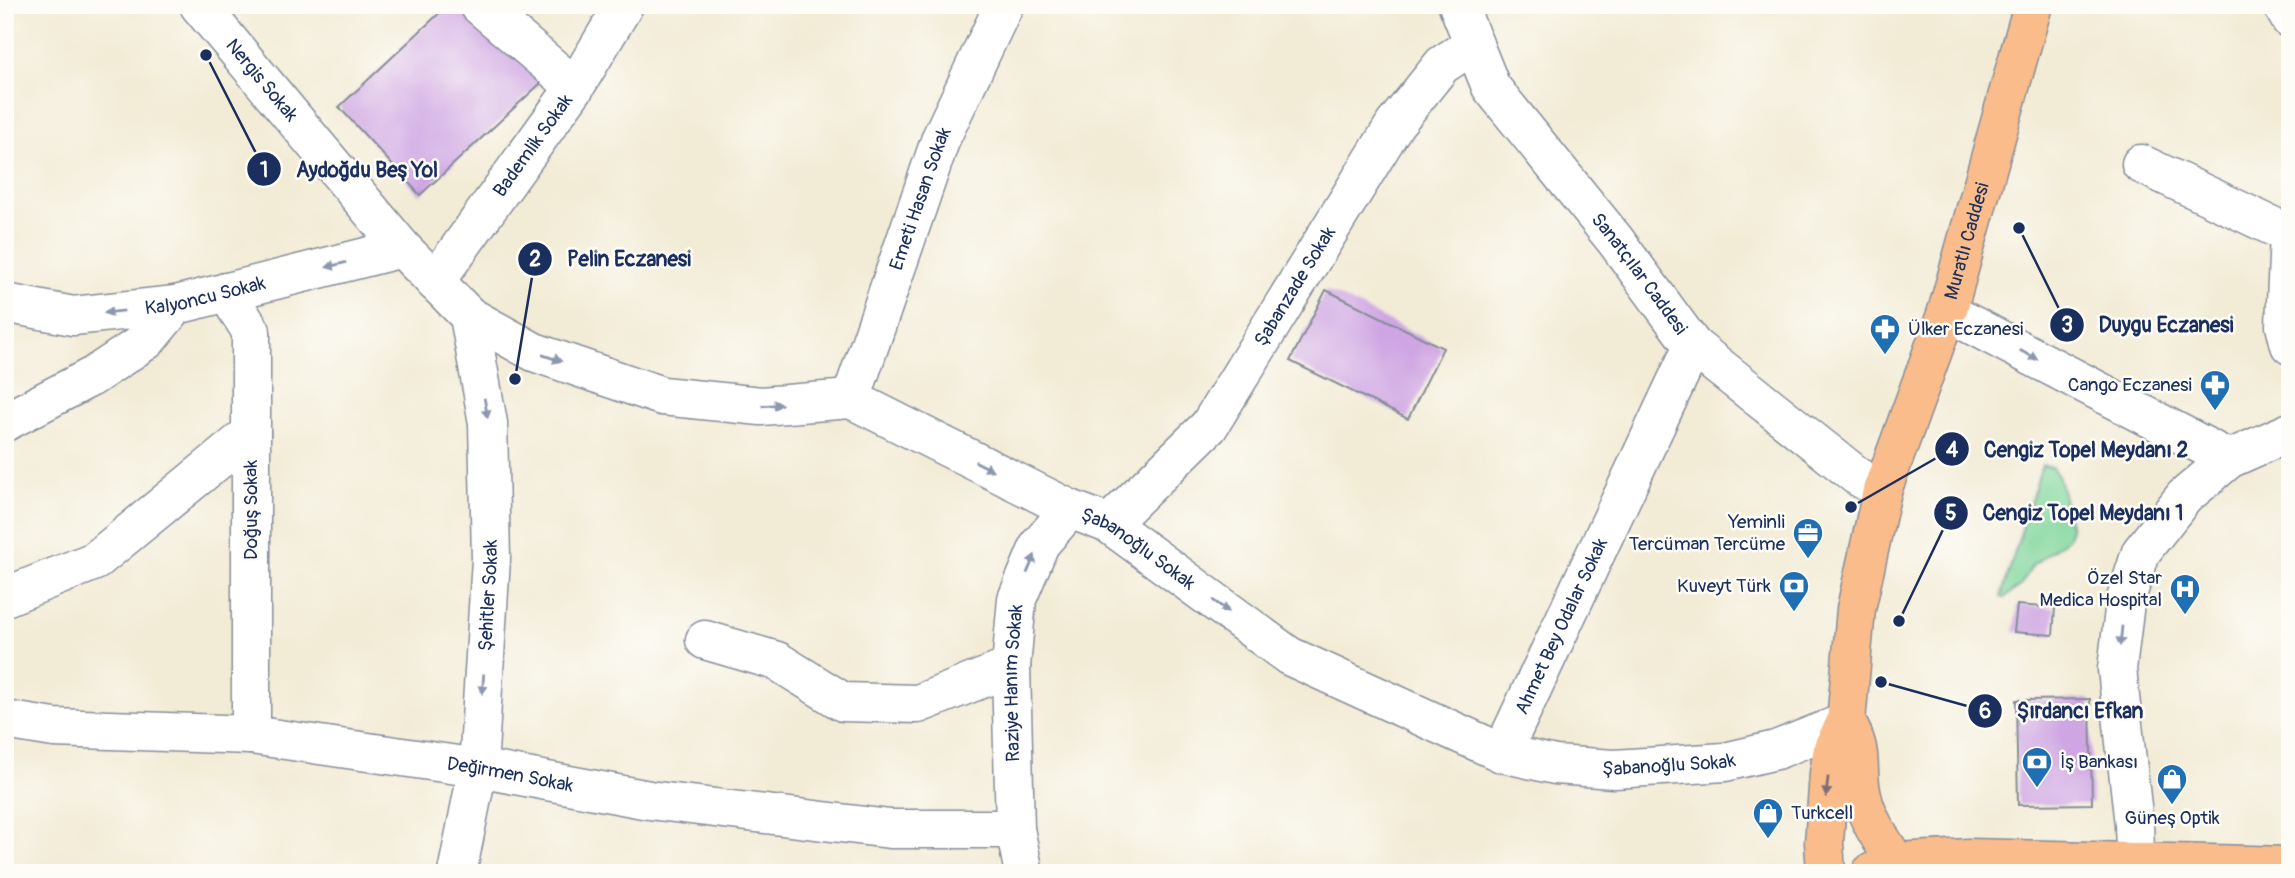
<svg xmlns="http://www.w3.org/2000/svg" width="2295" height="878" font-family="Pangolin,sans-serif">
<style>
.green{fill:#7fd69b;stroke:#4d827c;stroke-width:2}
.building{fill:#cfa6e3}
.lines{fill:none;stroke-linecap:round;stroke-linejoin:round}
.minor-casing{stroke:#868d9a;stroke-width:41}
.major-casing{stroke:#868d9a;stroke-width:41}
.minor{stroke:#fff;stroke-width:38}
.major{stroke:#f9bc8a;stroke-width:38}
.oneway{fill:#8d97ae}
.oneway2{fill:#7f6e72}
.labels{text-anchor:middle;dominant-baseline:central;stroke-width:5;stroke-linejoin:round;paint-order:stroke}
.street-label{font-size:19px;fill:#1b2f5e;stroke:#fdfcf7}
.poi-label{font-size:19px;fill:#1b2f5e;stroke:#fdfcf7;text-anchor:end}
.leader{fill:none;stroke:#1b2f5e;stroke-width:2.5}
.callout-dot{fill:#1b2f5e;stroke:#fdfcf7;stroke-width:2.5}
.mark-label{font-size:21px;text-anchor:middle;font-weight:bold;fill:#fff}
.callout-label{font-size:21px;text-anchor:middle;font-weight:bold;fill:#1b2f5e;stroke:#fdfcf7;stroke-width:5;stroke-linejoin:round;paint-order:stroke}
</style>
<rect width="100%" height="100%" fill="#fdfcf7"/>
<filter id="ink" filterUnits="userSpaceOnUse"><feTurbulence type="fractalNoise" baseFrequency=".0143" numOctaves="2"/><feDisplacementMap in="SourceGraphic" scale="14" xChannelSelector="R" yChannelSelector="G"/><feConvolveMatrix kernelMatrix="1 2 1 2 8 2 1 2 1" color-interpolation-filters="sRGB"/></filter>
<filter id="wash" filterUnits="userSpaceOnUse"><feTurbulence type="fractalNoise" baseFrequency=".00686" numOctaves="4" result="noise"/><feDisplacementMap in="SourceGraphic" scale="28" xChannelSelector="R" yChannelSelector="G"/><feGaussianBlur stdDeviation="1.57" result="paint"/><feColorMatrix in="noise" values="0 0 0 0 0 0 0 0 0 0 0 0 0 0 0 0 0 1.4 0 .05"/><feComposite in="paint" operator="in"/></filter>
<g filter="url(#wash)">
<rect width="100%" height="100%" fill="#f2ebd5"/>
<path class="green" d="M2042,465l10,3 7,9 12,52 -4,10 -34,26 -13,21 -16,12 -3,-1z"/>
<g id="blocks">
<path class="building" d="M448,5h20l73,78 -121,112 -81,-88z
M1326,290l117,58 -35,71 -118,-58z
M2017,605l38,3 -2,27 -39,-3z
M2090,699l2,105 -74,1 -2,-105z"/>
</g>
</g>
<g filter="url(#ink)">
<use href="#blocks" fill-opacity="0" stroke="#868d9a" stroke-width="2"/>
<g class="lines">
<g class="minor-casing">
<g id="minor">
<path id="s1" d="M199,5l203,243 67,68 65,36 128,44 99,10 90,-7 219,110 39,15 180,132 213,97 53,12 59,4 111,-7 51,-12 70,-28"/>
<path d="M479,5l96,82"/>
<path id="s2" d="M1458,5l33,82 124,153 78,106 164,130 25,15"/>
<path d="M2282,5l8,14"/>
<path d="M2141,164l148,70 -4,92 5,19"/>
<path id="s3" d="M435,282l140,-195 49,-82"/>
<path d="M226,292l25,39v404"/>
<path id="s4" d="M5,303l68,13 103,-11 226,-57"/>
<path d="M1947,312l282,147"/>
<path id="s5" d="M851,399l90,-261 63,-133"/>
<path d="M5,422l88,-46 54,-36 29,-35"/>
<path id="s6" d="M1109,524l100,-98 186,-302 47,-59 32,-21"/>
<path d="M5,597l90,-36 156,-128"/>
<path d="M705,640l72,21 66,41 75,2 93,-37"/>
<path id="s7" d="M5,720l49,8 197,7 227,33 171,32 241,29h125"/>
<path id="s8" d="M1502,753l191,-407"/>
<path id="s9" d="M457,873l21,-105 13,-209 -3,-136 -19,-107"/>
<path id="s10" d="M1024,873l-9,-44 -4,-162 6,-68 23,-55 30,-35"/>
<path d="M2136,873l-2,-48 -17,-156 8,-67 16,-50 43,-55 45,-38 61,-27"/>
</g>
</g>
<g class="major-casing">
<g id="major">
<path d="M1846,722c20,33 8,46 17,78 6,23 20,42 33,62"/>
<path id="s11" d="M1826,873l-2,-30 5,-70 4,-25 13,-26 10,-113 26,-118 65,-179 86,-307"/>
<path d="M1871,873l25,-11 73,-4 321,8"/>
</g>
</g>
<use href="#minor" class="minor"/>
<use href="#major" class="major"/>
</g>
<defs><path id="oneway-solid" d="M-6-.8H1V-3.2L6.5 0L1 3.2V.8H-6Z" transform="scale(1.75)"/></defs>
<g class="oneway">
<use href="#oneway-solid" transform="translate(336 265) rotate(166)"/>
<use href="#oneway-solid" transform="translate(114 312) rotate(174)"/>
<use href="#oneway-solid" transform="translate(2029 355) rotate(27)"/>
<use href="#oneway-solid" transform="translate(552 358) rotate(19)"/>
<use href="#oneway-solid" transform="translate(772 405) rotate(-4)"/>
<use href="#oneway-solid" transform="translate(486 408) rotate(80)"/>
<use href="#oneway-solid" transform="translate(984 466) rotate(27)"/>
<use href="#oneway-solid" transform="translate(1031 564) rotate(-67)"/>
<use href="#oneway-solid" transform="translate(1221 606) rotate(36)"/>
<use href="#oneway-solid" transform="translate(2121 636) rotate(96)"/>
<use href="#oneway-solid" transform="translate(483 684) rotate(94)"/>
</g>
<use class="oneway2" href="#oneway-solid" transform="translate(1827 787) rotate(96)"/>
</g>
<defs>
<g id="pharmacy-pin" transform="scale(1.575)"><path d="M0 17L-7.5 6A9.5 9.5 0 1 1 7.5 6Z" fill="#1f6fb2" stroke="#fdfcf7"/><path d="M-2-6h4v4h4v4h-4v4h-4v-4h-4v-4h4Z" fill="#fff"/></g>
<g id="office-pin" transform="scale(1.575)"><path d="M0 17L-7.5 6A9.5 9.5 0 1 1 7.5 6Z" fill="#1f6fb2" stroke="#fdfcf7"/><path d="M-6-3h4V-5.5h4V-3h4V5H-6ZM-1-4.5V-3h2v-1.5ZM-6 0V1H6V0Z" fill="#fff"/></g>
<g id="bank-pin" transform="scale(1.575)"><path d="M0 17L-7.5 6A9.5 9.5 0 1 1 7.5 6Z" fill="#1f6fb2" stroke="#fdfcf7"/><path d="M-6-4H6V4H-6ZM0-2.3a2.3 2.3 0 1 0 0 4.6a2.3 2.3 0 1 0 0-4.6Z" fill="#fff"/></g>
<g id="hospital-pin" transform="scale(1.575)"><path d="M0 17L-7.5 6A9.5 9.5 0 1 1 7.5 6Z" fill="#1f6fb2" stroke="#fdfcf7"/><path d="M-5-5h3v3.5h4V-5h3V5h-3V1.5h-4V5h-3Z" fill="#fff"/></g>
<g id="shop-pin" transform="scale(1.575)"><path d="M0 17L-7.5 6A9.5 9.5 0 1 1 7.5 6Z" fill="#1f6fb2" stroke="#fdfcf7"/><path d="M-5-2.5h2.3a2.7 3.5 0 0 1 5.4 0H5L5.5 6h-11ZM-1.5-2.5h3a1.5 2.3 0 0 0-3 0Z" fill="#fff"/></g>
</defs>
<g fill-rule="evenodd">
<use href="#pharmacy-pin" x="1885" y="329"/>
<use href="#pharmacy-pin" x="2215" y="385"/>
<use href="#office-pin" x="1808" y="533"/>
<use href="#bank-pin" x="1794" y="586"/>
<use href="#hospital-pin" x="2185" y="589"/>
<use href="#bank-pin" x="2037" y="762"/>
<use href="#shop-pin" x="2172" y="779"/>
<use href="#shop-pin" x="1768" y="813"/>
</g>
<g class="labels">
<g class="street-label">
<text stroke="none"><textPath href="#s1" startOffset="98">Nergis Sokak</textPath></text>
<text stroke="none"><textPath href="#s3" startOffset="168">Bademlik Sokak</textPath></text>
<text stroke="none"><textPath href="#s5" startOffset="212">Emeti Hasan Sokak</textPath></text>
<text stroke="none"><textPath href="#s11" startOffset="653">Muratlı Caddesi</textPath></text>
<text stroke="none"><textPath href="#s2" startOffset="327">Sanatçılar Caddesi</textPath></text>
<text stroke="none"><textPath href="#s6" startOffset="304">Şabanzade Sokak</textPath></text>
<text stroke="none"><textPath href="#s4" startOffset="203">Kalyoncu Sokak</textPath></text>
<text transform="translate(251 510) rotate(-90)">Doğuş Sokak</text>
<text stroke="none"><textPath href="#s1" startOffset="1136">Şabanoğlu Sokak</textPath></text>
<text stroke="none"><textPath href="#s9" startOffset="280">Şehitler Sokak</textPath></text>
<text stroke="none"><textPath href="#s8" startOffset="140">Ahmet Bey Odalar Sokak</textPath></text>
<text stroke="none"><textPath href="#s10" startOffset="191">Raziye Hanım Sokak</textPath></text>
<text stroke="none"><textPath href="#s1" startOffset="1724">Şabanoğlu Sokak</textPath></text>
<text stroke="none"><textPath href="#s7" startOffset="509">Değirmen Sokak</textPath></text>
</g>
<g class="poi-label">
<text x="1908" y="329" text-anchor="start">Ülker Eczanesi</text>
<text x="2192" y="385">Cango Eczanesi</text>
<text x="1785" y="522">Yeminli<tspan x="1785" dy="22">Tercüman Tercüme</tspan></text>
<text x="2162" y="578">Özel Star<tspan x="2162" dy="22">Medica Hospital</tspan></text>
<text x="1771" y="586">Kuveyt Türk</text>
<text x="2060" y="762" text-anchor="start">İş Bankası</text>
<text x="1791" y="813" text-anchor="start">Turkcell</text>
<text x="2172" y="818" text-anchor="middle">Güneş Optik</text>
</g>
</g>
<path class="leader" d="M206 55L264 169M515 379L535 259M2019 228L2067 325M1851 507L1952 449M1899 621L1951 513M1881 682L1985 711"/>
<g class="callout-dot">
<circle cx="206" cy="55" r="7"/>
<circle cx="515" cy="379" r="7"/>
<circle cx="2019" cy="228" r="7"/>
<circle cx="1851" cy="507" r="7"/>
<circle cx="1899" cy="621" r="7"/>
<circle cx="1881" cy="682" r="7"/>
<circle cx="264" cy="169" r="18"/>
<circle cx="535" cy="259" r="18"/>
<circle cx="2067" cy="325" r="18"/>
<circle cx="1952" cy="449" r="18"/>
<circle cx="1951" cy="513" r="18"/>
<circle cx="1985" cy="711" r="18"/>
</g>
<g class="mark-label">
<text x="264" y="177">1</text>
<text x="535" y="266">2</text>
<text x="2067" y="332">3</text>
<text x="1952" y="457">4</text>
<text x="1951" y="520">5</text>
<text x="1985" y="718">6</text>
</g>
<g class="callout-label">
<text x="367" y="177">Aydoğdu Beş Yol</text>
<text x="629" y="266">Pelin Eczanesi</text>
<text x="2166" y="332">Duygu Eczanesi</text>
<text x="2086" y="457">Cengiz Topel Meydanı 2</text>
<text x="2083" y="520">Cengiz Topel Meydanı 1</text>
<text x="2080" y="718">Şırdancı Efkan</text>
</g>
<rect width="2295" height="878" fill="none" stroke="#fdfcf7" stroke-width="28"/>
</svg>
